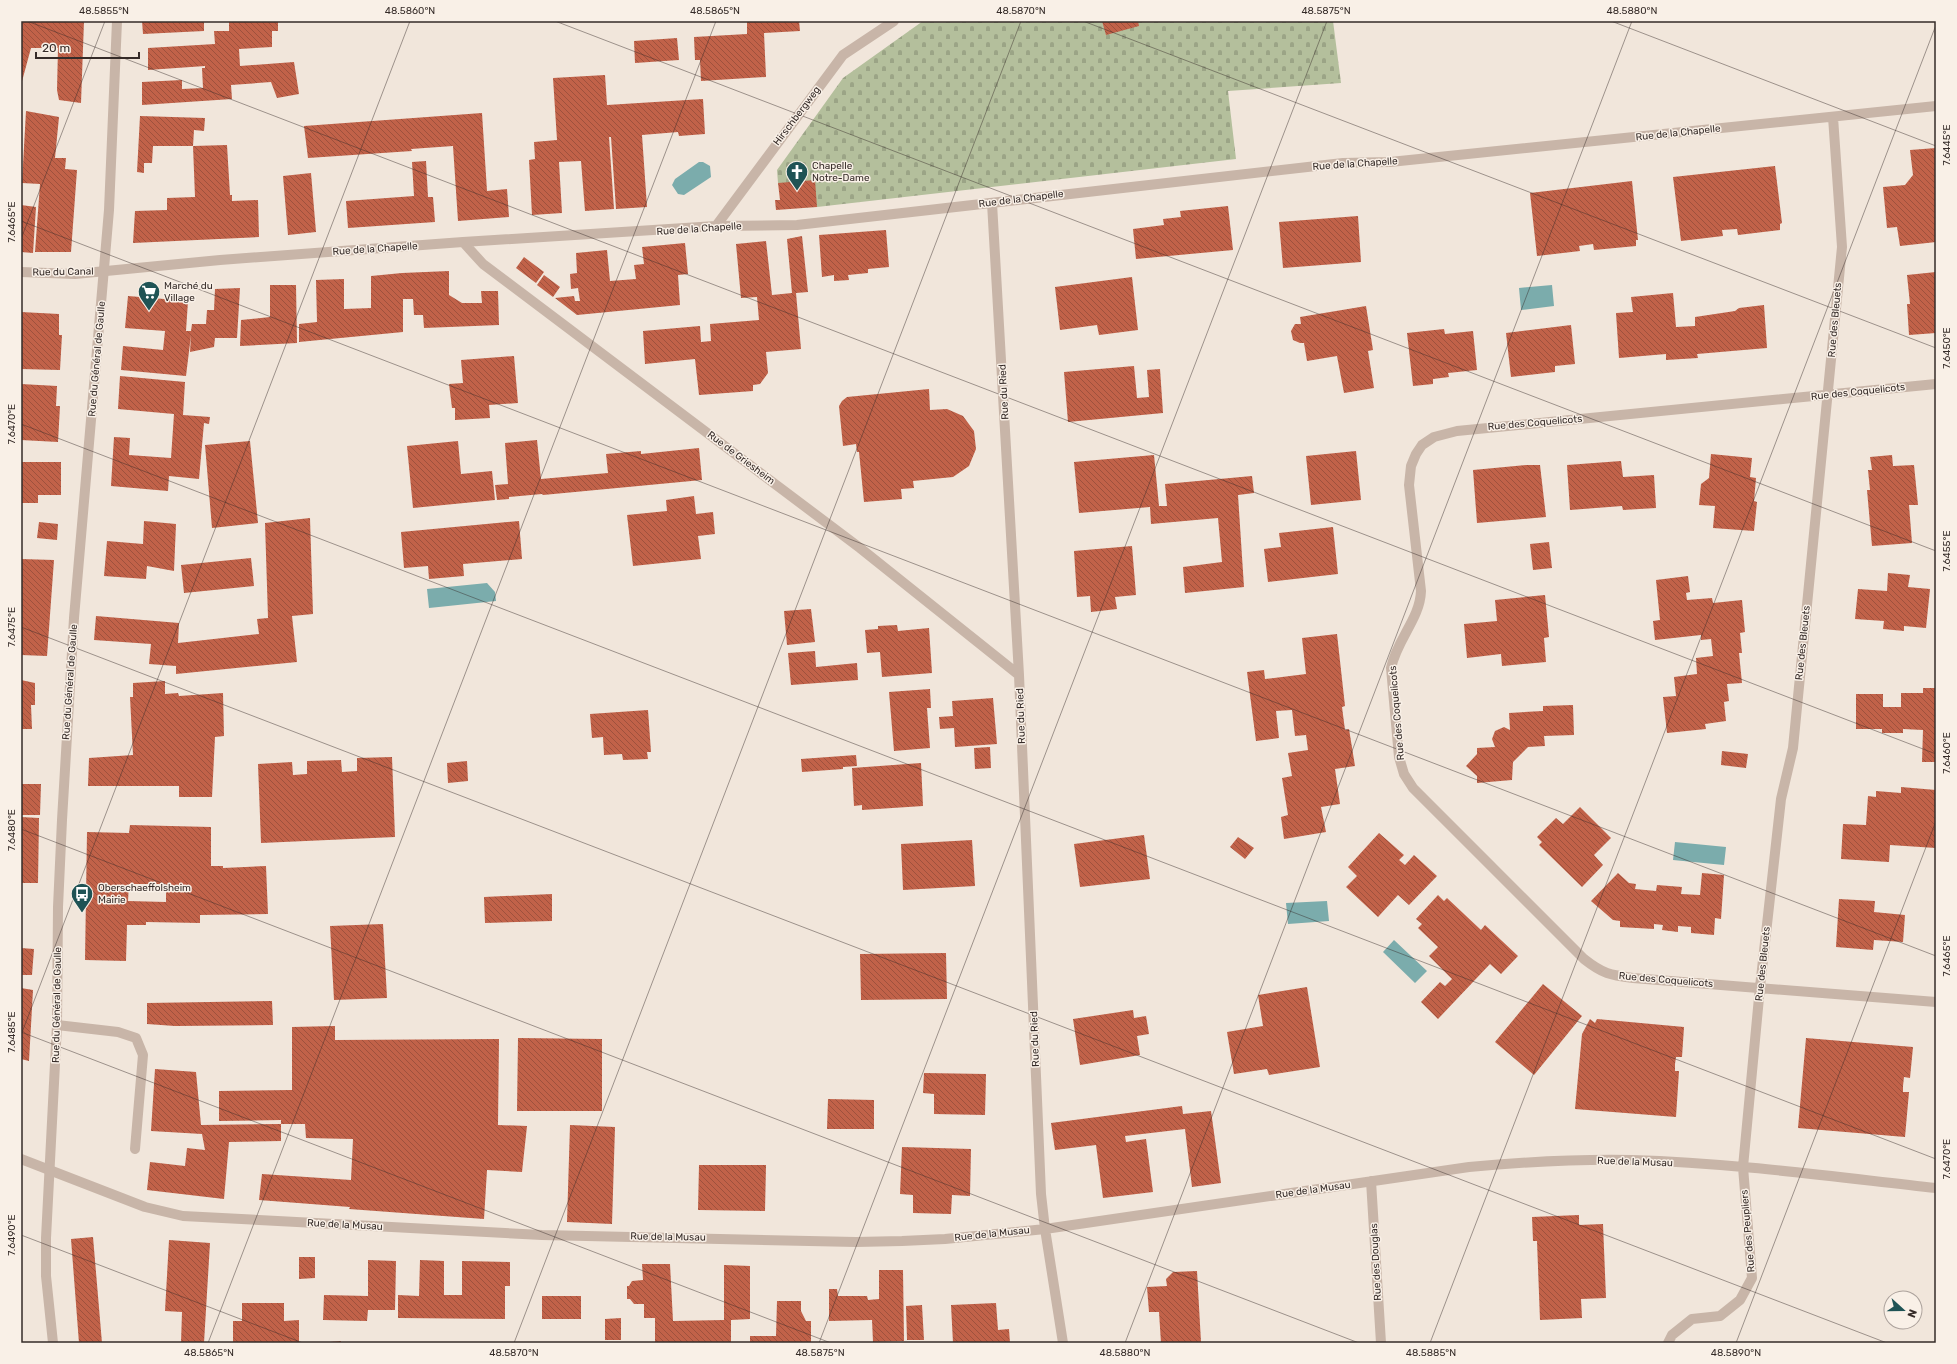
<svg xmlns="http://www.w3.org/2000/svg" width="1957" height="1364" font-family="Rubik,sans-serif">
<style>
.cemetery{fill:url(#cemetery-stones)}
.water{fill:#7bacac}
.building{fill:url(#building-back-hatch);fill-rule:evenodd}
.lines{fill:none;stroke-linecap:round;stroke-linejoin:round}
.service{stroke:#c8b5a8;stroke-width:10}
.minor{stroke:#c8b5a8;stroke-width:10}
.tertiary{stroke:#c8b5a8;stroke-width:10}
.ticks{fill:none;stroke:#352b28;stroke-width:1;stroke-opacity:0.45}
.labels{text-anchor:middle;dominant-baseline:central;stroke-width:3;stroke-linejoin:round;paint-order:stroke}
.street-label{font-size:10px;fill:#352b28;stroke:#f9f0e7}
.poi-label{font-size:10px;fill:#352b28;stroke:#f9f0e7;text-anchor:start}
.neatline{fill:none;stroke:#352b28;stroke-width:1.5}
.ticks-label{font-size:10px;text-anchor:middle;fill:#352b28}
</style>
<defs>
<pattern id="cemetery-stones" width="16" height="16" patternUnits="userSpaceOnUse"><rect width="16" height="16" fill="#b4bf9c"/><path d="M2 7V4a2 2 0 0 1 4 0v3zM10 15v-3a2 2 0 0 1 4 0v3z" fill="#9ba486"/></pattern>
<pattern id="building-back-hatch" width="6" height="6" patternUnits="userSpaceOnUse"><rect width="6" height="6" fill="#c16249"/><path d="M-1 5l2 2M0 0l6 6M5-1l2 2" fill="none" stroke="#9e513d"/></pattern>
</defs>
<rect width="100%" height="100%" fill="#f1e6db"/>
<path class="cemetery" d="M923,21h410l8,62 -113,8 8,68 -419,48 -39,-24 -1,-13 66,-92z"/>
<path class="water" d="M699,162h4l7,4 1,11 -27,18 -6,-1 -6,-9 3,-6z
M1552,285l2,21 -33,4 -2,-22z
M487,583l8,9 1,9 -67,7 -2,-19z
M1675,842l51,5 -2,18 -51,-5z
M1327,901l2,20 -41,3 -2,-21z
M1394,940l33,31 -12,12 -32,-31z"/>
<path class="building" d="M21,21h63l-3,82 -22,-3 -2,-10 1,-42h-27l-10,37z
M142,21h62v10l-61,3z
M229,21h49v10h-6v16l-33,2 1,17 54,-4 5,32 -22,4 -6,-16 -40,3 1,14 -90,6v-23l40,-2v9l21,-1 -1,-20h3v-2l-57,4v-22l67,-4 -1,-13h15z
M747,21h52l1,10 -36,2 2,44 -65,4 -1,-21h-5l-1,-23 53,-3z
M1102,21h36l1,5 -33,9z
M677,38l2,22 -44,3 -1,-22z
M605,75l2,30 96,-6 2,35 -26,2 -1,-4 -36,3 5,72 -31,2 -5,-72h-2l5,72 -29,2 -4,-50 -22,1 3,51 -30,2 -3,-55 6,-1 -1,-17 23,-2 -4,-62z
M26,111l33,6 -4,41h11l-1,11 12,1 -6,82h-36l5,-68 -18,-1z
M482,113l5,78 20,-2 2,28 -51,4 -5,-75 -42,3 1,2 -104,7 -4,-32z
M140,116l65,2 -1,13 -10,-1 -1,16h-40l-1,17h-8v10l-7,-1z
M227,145l3,50h2v6l26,-1 1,37 -126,6 2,-32 32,-1v-12l28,-1 -2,-51z
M1936,148v94l-36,4 -3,-19 -10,1 -4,-41 22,-2 8,-10 -3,-25z
M426,161l2,36h5l2,25 -87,6 -2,-27 68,-5 -2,-34z
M1775,166l7,57 -2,1v6l-42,5 -1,-6 -15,1 1,6 -42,5 -8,-64z
M311,173l5,59 -28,3 -5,-59z
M815,180l2,27 -41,3 -1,-10h5l-2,-17z
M1632,181l6,59h-2v6l-42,4 -1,-6 -14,2 1,5 -43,5 -7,-63z
M21,205l15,2 -3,46 -12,-1z
M1228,206l5,44 -97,9 -3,-30 31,-4 -1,-6 18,-2 -1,-6z
M1358,216l3,46 -78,6 -4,-46z
M886,230l3,37 -21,2v4l-20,2 1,5 -15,1v-6l-12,2 -3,-42z
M802,236l6,56 -12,1 5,56 -35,3 2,21 -8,11 -7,1v6l-54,4 -4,-36 -50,5 -2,-33 57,-5 1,16 10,-1 -1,-17 49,-4 -2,-23 -16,1 -5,-54 30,-3 6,54 20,-2 -5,-54z
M685,243l3,31 -10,1 2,30 -103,10 -22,-17 19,-2 1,5h5l-2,-13 -7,1 -1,-15 7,-1 -1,-20 31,-3 3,31 26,-2 -2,-14 10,-1 -2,-17z
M524,257l20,15 -8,11 -20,-15z
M449,271v24l13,8h20l-1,-12h17l1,34 -75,3 -1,-13h-9l-1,-16h-10v33l-104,10v-18l18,-2 -1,-42 28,-1v30l27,-1v-32l31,-3z
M1936,272v61l-27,2 -2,-31h3l-3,-29z
M544,275l16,12 -7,10 -16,-12z
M1132,277l6,53 -39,5 -2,-10 -37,5 -5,-43z
M270,285h26l1,58 -57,3 1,-26 29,-3z
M240,288l-3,50h-22l-1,9 -24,5 1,-17 -5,41 -65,-6 2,-24 40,4 2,-19 -40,-3 3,-32 60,5 -2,30h5l1,-7h14l1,-14h7l1,-21z
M1673,293l3,34 19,-1v-9l40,-6 4,-3 25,-3 3,43 -70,6 1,4 -32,2v-6l-47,4 -3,-45 17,-1 -2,-15z
M1366,306l7,44 -5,1 6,37 -30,5 -7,-37 -30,5 -3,-18h-4l-7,-3 -2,-9 4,-7h6l-1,-7z
M21,312l38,2v21h3l-2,35 -39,-1z
M1571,325l4,39 -20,2v6l-44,5 -5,-44z
M1444,329l1,5 28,-3 4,39 -29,3 1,4 -16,2v5l-20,2 -6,-53z
M514,356l4,47 -29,2 1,13 -35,2v-12h-3l-3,-24 14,-1 -2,-23z
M1134,366l3,32 12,-1 -2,-27 13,-1 3,44 -95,9 -4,-50z
M120,376l65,6 -2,33 27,2 -1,7 -5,-1 -5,56 -30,-3 -1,15 -57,-5 3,-49 16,1 -1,17 42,3 3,-44 -56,-5z
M21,384l36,2 -1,20h4l-2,36 -37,-2z
M929,389l1,21 17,-1 16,7 11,15 2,18 -7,17 -16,11 -40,4 1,7 -13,1 1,10 -38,3 -5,-50h-2l-1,-8 -13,2 -4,-40 3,-5 5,-4z
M537,440l4,39 67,-6 -2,-19 35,-3v3l58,-6 3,32 -159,15 -1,-1 -33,3v2l-12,1 -2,-15 13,-1 -3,-41z
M250,441l8,82 -46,5 -7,-83z
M458,441l3,33 31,-3 3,29 -82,8 -6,-62z
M1356,451l5,49 -50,5 -5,-49z
M1711,454l41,4 -2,19 6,1 -2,23 3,1 -3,29 -41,-3 2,-22 -16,-1 2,-21 8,-6z
M1154,455l5,51h8l-2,-22 87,-8 2,17 -16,2 6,92 -59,6 -2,-26 39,-5 -4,-44 -67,6 -1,-17 -71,6 -5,-51z
M1892,455l1,11 21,-1 4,40h-9l3,38 -40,3 -5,-56h3l-2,-20h4l-2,-13z
M1621,461l2,16 31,-2 2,33 -33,2 -1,-4 -52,4 -3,-45z
M21,462h40v33h-23v8h-17z
M1526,465h14l6,52 -69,6 -4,-53z
M694,496l2,18 17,-2 2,22 -17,2 3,23 -68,7 -6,-51 40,-4 -1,-11z
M310,518l3,96 -21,2 5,46 -121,12v-8l-27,-2 2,-20 -57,-4 2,-24 83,7 -1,20 81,-9 -2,-15 11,-1 -3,-95z
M144,521l32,3 -2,47 -27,-5 -1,13 -42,-3 3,-35 36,3z
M519,521l3,38 -59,5 1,12 -35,3 -1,-13 -24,2 -3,-36z
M39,522l19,2 -1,16 -20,-2z
M1333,527l5,47 -70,8 -4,-33 17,-2 -2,-14z
M1549,542l3,26 -19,2 -3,-26z
M1132,546l4,49 -21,2 2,12 -26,3 -1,-16 -13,1 -3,-46z
M251,558l3,28 -70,7 -3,-28z
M21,559l33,1 -7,96 -26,-1z
M1888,573l22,2 -2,12 22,2 -4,39 -22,-2v5l-21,-2 1,-8 -29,-2 3,-30 29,2z
M1688,576l2,16 -4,1 1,7 25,-2 1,5 29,-3 3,32 -5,1 2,20h-3l3,30 -15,1 2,17 -5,1 2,19 -21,3 1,5 -39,4 -4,-36 13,-1 -2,-19 23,-3 -1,-16 17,-2 -2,-17 -10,1v-5l-46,5 -2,-19 7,-1 -4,-40z
M1545,595l4,42 -5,1 2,24 -44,4 -1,-12 -34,4 -3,-34 33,-3 -2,-21z
M811,609l4,33 -28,3 -3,-34z
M897,625l1,6 31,-3 3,45 -50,4 -2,-25 -13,1 -2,-23 13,-1v-3z
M1337,634l8,72 -3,1 3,23 4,-1 6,37 -20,3 5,35 -19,3 5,25 -42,7 -3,-22 7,-2 -6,-37 10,-2 -4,-23 20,-3 -2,-15 -11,1 -3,-26 -16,1 3,27 -23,3 -9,-69 17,-2 1,9 41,-5 -4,-36z
M815,651l1,16 41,-4 1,17 -67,5 -3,-32z
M21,680l14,3v22h-4l1,24h-11z
M165,681v13l13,-1 1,3 44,-3 1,43 -9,1 -3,60h-33v-11h-91l1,-28 44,-3 -3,-58h3v-14z
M1923,688h13v74h-14l1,-32 -20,-1v4h-21v-4h-26v-35h27v13h18v-14h22z
M930,689l1,19h-4l3,40 -36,3 -5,-59z
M993,698l4,46 -42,3 -1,-19 -14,1 -1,-12 14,-1 -1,-15z
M1573,705l1,30 -30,1 1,10 -17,1 -15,15 -1,18 -35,3v-7l-11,-10 11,-12v-6l18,-1 -3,-8 3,-8 9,-4 6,3 -1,-17 34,-2v-5z
M648,710l3,42h-4l1,7 -25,1 -1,-6 -18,1 -1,-18 -11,1 -2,-24z
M990,747l1,21 -16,1 -1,-21z
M1722,751l26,3 -2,14 -25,-3z
M856,755l1,11 -14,1v2l-41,3 -1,-13z
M392,757l3,80 -134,6 -3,-79 34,-2 1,13 14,-1v-13l34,-1 1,12 15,-1v-13z
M467,761l1,20 -20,2 -1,-20z
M921,763l2,43 -61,4v-5l-8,1 -2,-38z
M21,784h20l-1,31h-19z
M1901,787l35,3v58l-46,-3 -1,17 -48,-3 2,-35 23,1 2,-29 8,1v-6l25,2z
M1580,807l31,31 -17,17 9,10 -21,22 -43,-42 3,-3 -5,-5 19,-19 7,6z
M21,817l18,1 -1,65h-17z
M130,825l81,2v39h12v2l43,-2 2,48 -68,1v8l-54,-1v3h-19l-1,36 -41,-1 2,-128 42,1zM129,884h37v18l-38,-1z
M1379,833l25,22 -5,5 6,5 9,-10 23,21 -28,29 -11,-10 -20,22 -32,-30 11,-11 -9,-9z
M1144,835l6,44 -70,8 -6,-43z
M1238,837l16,11 -9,11 -15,-12z
M972,840l3,46 -72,4 -2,-46z
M1618,873l11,10 7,1 -1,5 21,2 1,-6 25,2 -1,7 19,1 2,-22 22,2 -3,44 -6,-1 -1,17 -23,-2v-6l-13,-1v6l-16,-2 1,-5 -9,-1v5l-34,-2v-6l-7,-1 -22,-19z
M552,894v27l-67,2 -1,-26z
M1438,895l6,6 3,-3 34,32 4,-5 33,31 -17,18 -11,-10 -52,55 -17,-17 19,-20 5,4 7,-7 -23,-23 9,-9 -20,-19 4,-4 -6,-5z
M1839,899l36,2 -1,11 31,3 -2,27 -29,-2 -1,10 -37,-3z
M383,924l4,74 -53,2 -4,-74z
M21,948l13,1 -2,26h-11z
M946,953l1,46 -86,1 -1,-46z
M1543,984l39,32 -48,59 -39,-33z
M1307,987l13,80 -51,8 -2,-6 -33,5 -7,-42 36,-6 -5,-31z
M21,988l12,2 -4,71 -8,-2z
M272,1001l1,24 -98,1 -28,-2v-21z
M1133,1010l1,8 12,-2 3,18 -12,2 3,19 -60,10 -7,-46z
M1590,1019l5,4 2,-4 87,8 -2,30h-6l-1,7v7h4l-3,46 -101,-8 7,-75z
M335,1026v14l164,-1 -1,86 29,1 -5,46 -35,-2 -3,49 -135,-10 1,-2 -91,-7 3,-26 89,6 2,-41 -47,-1 -1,-14h-24v-4l-62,1v-30l73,-1v-63z
M518,1038l84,1v72h-85z
M1806,1038l107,9 -3,31 -6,-1 -1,9v6h6l-4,45 -107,-9z
M155,1069l41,3 5,53 80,-1v17l-52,1 -5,57 -77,-9 3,-28 35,4 2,-18 18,2 -3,-16 -51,-3z
M924,1073l62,1 -1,41 -51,-1v-20l-11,-1z
M828,1099l46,1v29h-47z
M1182,1106l1,8 28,-3 10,72 -29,4 -7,-58 -60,7 1,6 20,-3 7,53 -50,6 -7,-53 -41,5 -4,-27z
M570,1125l45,2 -3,97 -45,-2z
M902,1147l69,2 -1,47 -18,-1 -1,19 -38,-1v-18l-13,-1z
M699,1165h67l-1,46 -67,-1z
M1579,1215v10l24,-1 3,74 -25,1 1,19 -42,2 -3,-79h-4l-1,-24z
M93,1237l9,106h-23l-8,-104z
M169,1240l41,3 -6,100h-23l1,-31 -17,-1z
M299,1257h16v21l-16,1z
M368,1260l28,1 -1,49h-27l-1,11 -44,-1 1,-25 44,1z
M420,1260l24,1v34h18v-34l48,1v24h-5v33l-107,-1v-23l21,1z
M642,1264h28l3,57 51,-1v-55l26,1v53l-19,1v23h-76v-25h-11v-14h-10l-4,-5h-3v-13h2l3,-5 11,-1z
M879,1270h24l1,71 -31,1 -1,-22 -43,1v-32h8l1,7h29l1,4 11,-1z
M1197,1271l4,71 -40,1 -2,-31h-10l-2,-25 20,-1 -1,-7 7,-7z
M542,1296h39v23h-39z
M777,1301h24v10l5,10h5v22h-61v-7h26z
M242,1303h42v18l15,-1v23h-66v-22h9z
M996,1303l2,27 11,-1 1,14h-57l-2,-38z
M922,1305l2,35h-17l-1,-34z
M621,1318v22h-16v-21z
M341,1341v2h-11v-1z"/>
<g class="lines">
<path class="service" d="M57,1025l61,7 18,6 7,17 -8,94"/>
<path class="minor" d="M992,203l27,472 22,519 4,35 18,114
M716,226l127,-171 51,-34
M463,242l20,22 377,284 159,127
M21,272l54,2 145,-14 243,-18 253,-16 81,-1 546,-62 47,-1 546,-56
M1936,384l-479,47 -23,6 -12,8 -6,9 -5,12 -2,19 12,106c-1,28 -24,48 -30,77l8,89 5,17 9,14 171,171c19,15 26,16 49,19l303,24
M21,1159l124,48 38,9 359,19 314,7 46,-1 43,-2 100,-10 424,-62c54,-5 109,-8 163,-7 102,3 203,17 304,28
M1371,1181l10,162
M1668,1343l4,-8 20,-16 28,-3 20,-16 12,-22 -9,-111 17,-180 21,-188 12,-51 49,-501 -9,-130"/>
<path class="tertiary" d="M53,1343l-7,-67v-38l11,-213 1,-118 4,-87 12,-202 35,-408 8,-189"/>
</g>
<path class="ticks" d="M27,21l1909,733M555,21l1381,530M1083,21l853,327M1611,21l325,125M21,221l1915,735M21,239l84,-218M21,424l1915,735M21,627l1866,716M21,829l1338,514M21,1032l810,311M21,1035l389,-1014M21,1235l282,108M208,1343l508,-1322M514,1343l507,-1322M819,1343l508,-1322M1125,1343l507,-1322M1430,1343l506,-1318M1736,1343l200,-522"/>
<defs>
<g id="church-pin" transform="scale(1.15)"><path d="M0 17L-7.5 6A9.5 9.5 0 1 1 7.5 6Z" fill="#1f5355" stroke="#f9f0e7"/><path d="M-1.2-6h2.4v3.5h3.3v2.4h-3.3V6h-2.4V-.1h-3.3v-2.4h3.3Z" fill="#fff"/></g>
<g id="supermarket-pin" transform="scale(1.15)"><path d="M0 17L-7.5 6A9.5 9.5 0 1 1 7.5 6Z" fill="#1f5355" stroke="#f9f0e7"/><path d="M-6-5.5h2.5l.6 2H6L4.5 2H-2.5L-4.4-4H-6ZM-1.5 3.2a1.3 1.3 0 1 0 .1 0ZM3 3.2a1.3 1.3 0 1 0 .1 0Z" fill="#fff"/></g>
<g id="bus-pin" transform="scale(1.15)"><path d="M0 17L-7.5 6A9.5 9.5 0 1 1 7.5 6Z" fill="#1f5355" stroke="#f9f0e7"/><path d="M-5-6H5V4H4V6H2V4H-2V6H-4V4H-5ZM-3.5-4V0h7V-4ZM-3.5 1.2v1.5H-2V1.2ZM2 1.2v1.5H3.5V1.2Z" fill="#fff"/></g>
</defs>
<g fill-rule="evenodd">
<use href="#church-pin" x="797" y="172"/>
<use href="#supermarket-pin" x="149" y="292"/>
<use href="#bus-pin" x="82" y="894"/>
</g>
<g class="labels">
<g class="street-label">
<text transform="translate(797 116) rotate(-53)">Hirschbergweg</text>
<text transform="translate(1678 133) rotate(-6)">Rue de la Chapelle</text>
<text transform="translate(1355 164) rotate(-4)">Rue de la Chapelle</text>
<text transform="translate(1021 199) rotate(-7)">Rue de la Chapelle</text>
<text transform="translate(699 229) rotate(-4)">Rue de la Chapelle</text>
<text transform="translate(375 249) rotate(-4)">Rue de la Chapelle</text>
<text transform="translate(63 272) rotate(-1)">Rue du Canal</text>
<text transform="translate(1835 320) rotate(-85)">Rue des Bleuets</text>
<text transform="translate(97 359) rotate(-85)">Rue du Général de Gaulle</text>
<text transform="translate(1004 392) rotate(-93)">Rue du Ried</text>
<text transform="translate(1858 392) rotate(-6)">Rue des Coquelicots</text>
<text transform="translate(1535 423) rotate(-5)">Rue des Coquelicots</text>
<text transform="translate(741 458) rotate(37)">Rue de Griesheim</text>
<text transform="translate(1803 643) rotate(-84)">Rue des Bleuets</text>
<text transform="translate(70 682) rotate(-86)">Rue du Général de Gaulle</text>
<text transform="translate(1397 713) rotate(-95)">Rue des Coquelicots</text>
<text transform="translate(1021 716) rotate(-92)">Rue du Ried</text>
<text transform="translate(1763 964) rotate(-84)">Rue des Bleuets</text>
<text transform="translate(1666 980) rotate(5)">Rue des Coquelicots</text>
<text transform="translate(57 1005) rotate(-89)">Rue du Général de Gaulle</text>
<text transform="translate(1035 1039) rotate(-92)">Rue du Ried</text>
<text transform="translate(1635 1162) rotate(2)">Rue de la Musau</text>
<text transform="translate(1313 1190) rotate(-8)">Rue de la Musau</text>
<text transform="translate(345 1225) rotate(3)">Rue de la Musau</text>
<text transform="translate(1748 1231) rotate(-95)">Rue des Peupliers</text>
<text transform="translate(992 1234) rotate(-6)">Rue de la Musau</text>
<text transform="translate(668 1237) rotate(1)">Rue de la Musau</text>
<text transform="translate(1376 1262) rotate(-93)">Rue des Douglas</text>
</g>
<g class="poi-label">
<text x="812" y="166">Chapelle<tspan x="812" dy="12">Notre-Dame</tspan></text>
<text x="164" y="286">Marché du<tspan x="164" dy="12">Village</tspan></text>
<text x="98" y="888">Oberschaeffolsheim<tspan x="98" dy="12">Mairie</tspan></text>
</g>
</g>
<rect width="1957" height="1364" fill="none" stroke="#f9f0e7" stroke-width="44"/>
<g transform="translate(1903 1310) rotate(111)"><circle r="19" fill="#f9f0e7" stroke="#aba19b"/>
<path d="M0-3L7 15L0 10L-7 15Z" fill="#1f5355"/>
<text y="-6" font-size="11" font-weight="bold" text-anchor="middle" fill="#352b28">N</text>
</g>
<path d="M36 52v6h103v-6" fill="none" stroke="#352b28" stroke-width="2"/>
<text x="42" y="52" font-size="12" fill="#352b28" stroke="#f9f0e7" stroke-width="3" paint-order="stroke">20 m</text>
<rect x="22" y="22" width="1913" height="1320" class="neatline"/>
<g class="ticks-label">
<text x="104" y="14">48.5855°N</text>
<text x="410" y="14">48.5860°N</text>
<text x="715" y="14">48.5865°N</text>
<text x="1021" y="14">48.5870°N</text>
<text x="1326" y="14">48.5875°N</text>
<text x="1632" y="14">48.5880°N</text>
<text transform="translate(1946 145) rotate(-90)" y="4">7.6445°E</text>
<text transform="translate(11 222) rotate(-90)" y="4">7.6465°E</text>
<text transform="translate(1946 348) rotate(-90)" y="4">7.6450°E</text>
<text transform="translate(11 424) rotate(-90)" y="4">7.6470°E</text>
<text transform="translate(1946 551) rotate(-90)" y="4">7.6455°E</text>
<text transform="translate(11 627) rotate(-90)" y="4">7.6475°E</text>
<text transform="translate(1946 753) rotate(-90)" y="4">7.6460°E</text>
<text transform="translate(11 830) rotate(-90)" y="4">7.6480°E</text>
<text transform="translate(1946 956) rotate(-90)" y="4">7.6465°E</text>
<text transform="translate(11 1032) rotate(-90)" y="4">7.6485°E</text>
<text transform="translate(1946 1159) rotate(-90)" y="4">7.6470°E</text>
<text transform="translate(11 1235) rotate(-90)" y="4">7.6490°E</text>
<text x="209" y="1356">48.5865°N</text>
<text x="514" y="1356">48.5870°N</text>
<text x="820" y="1356">48.5875°N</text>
<text x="1125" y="1356">48.5880°N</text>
<text x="1431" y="1356">48.5885°N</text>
<text x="1736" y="1356">48.5890°N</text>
</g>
</svg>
